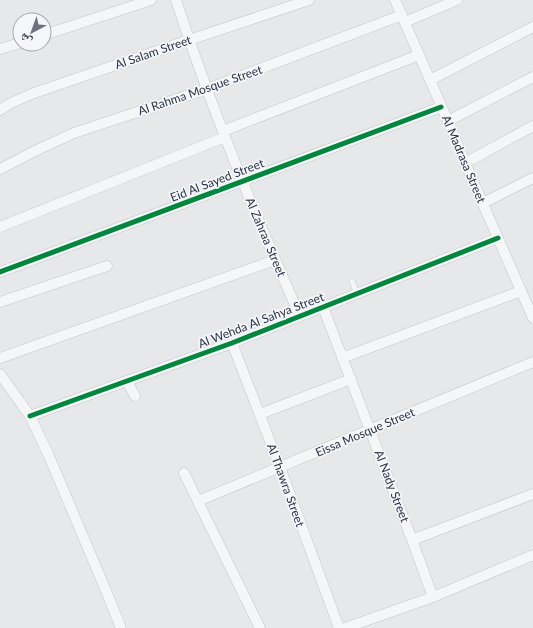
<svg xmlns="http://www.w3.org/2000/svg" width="533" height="628" font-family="Lato,'Noto Naskh Arabic',sans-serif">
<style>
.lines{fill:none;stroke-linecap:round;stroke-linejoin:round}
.service-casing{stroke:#c4c6c8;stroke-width:6}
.minor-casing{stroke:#c4c6c8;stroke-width:11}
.service{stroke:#f5f6f7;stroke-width:5}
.minor{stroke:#f5f6f7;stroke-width:10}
.cycleway-casing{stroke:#f4f6f9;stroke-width:8}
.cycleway{stroke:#00873e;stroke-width:5}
.labels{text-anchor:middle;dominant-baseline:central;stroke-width:3.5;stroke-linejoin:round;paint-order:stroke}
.street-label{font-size:12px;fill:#2b3445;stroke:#f4f6f9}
</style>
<rect width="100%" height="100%" fill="#e6e8ea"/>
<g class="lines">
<g class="service-casing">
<path id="service" d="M352,281l5,13"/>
</g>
<g class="minor-casing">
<path id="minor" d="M176,0c35,108 78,213 124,316
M395,0l53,121 17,42 68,155
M405,22l52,-22
M44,35l107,-35
M0,49l20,-6
M430,80l103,-53
M0,110l11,-7 23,-10 155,-53 120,-40
M448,121l85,-44
M223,131l196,-76
M465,163l68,-37
M0,169l37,-19 37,-17 133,-44 195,-74
M483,203l50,-25
M0,227l225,-90
M0,272l441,-165
M0,302l107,-36
M323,307l89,233 21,57
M232,343l48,124 59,161
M0,358l275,-98
M342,358l179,-67
M0,374l30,42 19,40 55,130 17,42
M127,381l8,15
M260,414l91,-35
M30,416l202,-73 266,-105
M184,473l76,155
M198,501l335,-139
M412,540l121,-46
M345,628l88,-31 100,-42"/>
</g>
<use href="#service" class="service"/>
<use href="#minor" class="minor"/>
<g class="cycleway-casing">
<path id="cycleway" d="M0,272l441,-165
M30,416l202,-73 266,-105"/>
</g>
<use href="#cycleway" class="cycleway"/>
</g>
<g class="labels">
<g class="street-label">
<text transform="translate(153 52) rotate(-19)">Al Salam Street</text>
<text transform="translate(200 90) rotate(-19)">Al Rahma Mosque Street</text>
<text transform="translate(464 159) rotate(67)">Al Madrasa Street</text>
<text transform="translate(217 180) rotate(-21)">Eid Al Sayed Street</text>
<text transform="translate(266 237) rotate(67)">Al Zahraa Street</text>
<text transform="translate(261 320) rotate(-21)">Al Wehda Al Sahya Street</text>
<text transform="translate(365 432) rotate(-23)">Eissa Mosque Street</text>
<text transform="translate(286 485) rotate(70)">Al Thawra Street</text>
<text transform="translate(392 486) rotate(69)">Al Nady Street</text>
</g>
</g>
<g transform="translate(32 32) rotate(221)"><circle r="19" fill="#f4f6f9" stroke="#a4a8b1"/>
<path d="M0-3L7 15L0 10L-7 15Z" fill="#6c737f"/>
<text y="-6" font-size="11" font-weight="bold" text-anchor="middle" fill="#2b3445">ش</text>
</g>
</svg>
